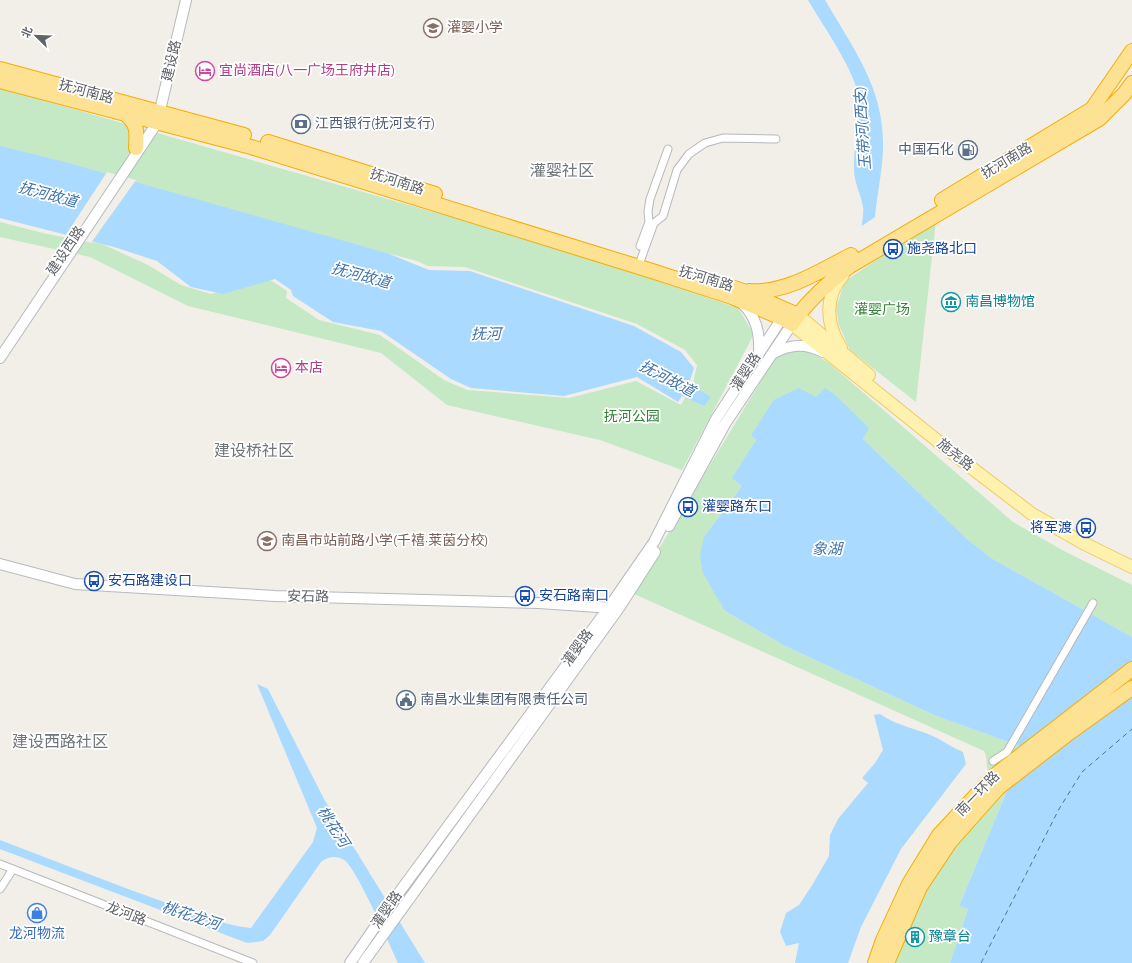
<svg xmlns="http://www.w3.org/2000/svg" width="1132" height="963" font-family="'Alegreya Sans','Noto Sans SC',sans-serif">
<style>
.green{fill:#c5e8c5}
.water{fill:#aadaff}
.pier{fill:#f1efe8}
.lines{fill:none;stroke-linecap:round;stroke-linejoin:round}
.ferry{stroke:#4174aa;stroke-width:1;stroke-dasharray:5 4;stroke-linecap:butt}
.street-casing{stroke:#b5b8bc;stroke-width:9}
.secondary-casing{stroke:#b6babf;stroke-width:12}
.primary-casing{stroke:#f2c960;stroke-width:14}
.highway-casing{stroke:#f9ab00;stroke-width:16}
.street{stroke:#fff;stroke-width:7}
.secondary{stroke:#fff;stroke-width:10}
.primary{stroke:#fff2af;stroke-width:12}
.highway{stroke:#fde293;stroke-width:14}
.labels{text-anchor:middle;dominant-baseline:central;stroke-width:3.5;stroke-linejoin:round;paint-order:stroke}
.education-label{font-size:14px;fill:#785e54;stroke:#fff;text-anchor:start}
.street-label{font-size:14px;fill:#5f6368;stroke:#fff}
.hotel-label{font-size:14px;fill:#b23c85;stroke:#fff;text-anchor:start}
.service-label{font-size:14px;fill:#4e5e75;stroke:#fff;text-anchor:start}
.transit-label{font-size:14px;fill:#164399;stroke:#fff;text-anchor:start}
.culture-label{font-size:14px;fill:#0d838f;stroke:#fff;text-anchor:start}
.park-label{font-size:14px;fill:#348238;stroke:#fff}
.shop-label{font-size:14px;fill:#366cbe;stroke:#fff}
.water-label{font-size:15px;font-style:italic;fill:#4174aa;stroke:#fff}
.quarter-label{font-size:16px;fill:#70757a;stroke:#fff}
</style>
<rect width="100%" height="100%" fill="#f1efe8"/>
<path class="green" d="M0,88l555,159 183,61 16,26 -72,136 -82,-30 -153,-35 -66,-52 -193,-47 -98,-49 -90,-20v-15l47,12 55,10 46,21 33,20 30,9 55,-17 21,14 -1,7 33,22 61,15 64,45 23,10 102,8 67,-17 45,24 12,-22 4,-18 -12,-15 -48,-26 -172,-57 -37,-1 -11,-5 -417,-111z
M936,220l-20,182 -66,-52 -11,-25 -3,-17 9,-27z
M800,350l14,4 15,9 184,159 51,29 68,34v52l-141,-79 -24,-19 -104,-100 5,-11 -52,-31 -57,26 -8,12 5,5 -23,38 9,8 -38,51 21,74 60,35 149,69 91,33 -66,158 9,3 -18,54h-72l111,-175 -3,-32 -2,-5 -352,-158 143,-235 12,-6z"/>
<path class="water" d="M808,0h17c29,50 60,89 58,150 -1,23 -6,45 -8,67l-13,9c0,-6 2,-13 1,-19 -2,-13 -9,-24 -9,-38 -1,-21 6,-42 6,-63 0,-29 -37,-80 -52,-106z
M0,146l61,15 326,92 42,17 41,1 164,55 47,26 13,16 -5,16 22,13 -7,9 -22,-10 -4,6 -41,-25 -73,19 -93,-8 -20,-9 -70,-48 -48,-9 -40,-26 -2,-6 -16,-11 -52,15 -32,-7 -34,-26 -43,-14 -114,-29z
M799,388l17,9 9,-9 9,6 35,34 -6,11 104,100 24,19 141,79v326h-182l18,-54 -9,-3 66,-158 -91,-33 -149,-69 -60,-35 -22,-38 -3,-17 4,-19 38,-51 -10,-8 24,-38 -5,-5 23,-35z
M257,684l11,5 56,110 101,164h-27c-8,-18 -42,-96 -54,-103 -9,-5 -16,-3 -23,2l-51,73 -7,6 -16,2 -247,-94v-9c58,22 116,45 175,66 24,8 50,20 76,22l62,-86 4,-14z
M880,714c18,13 37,14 55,23 10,5 18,11 28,15l3,12 -65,85 -40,78 -13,36h-53l4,-20 -13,3 -6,-14 6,-19 13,-8 12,-18 18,-31 1,-21 8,-16 30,-36 -6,-5 13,-15 8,-13 -9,-35z"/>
<path class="pier" d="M107,172l29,8 -45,63 -26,-7z"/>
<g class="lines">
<path class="ferry" d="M981,963l78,-154 23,-37 50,-43"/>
<g class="street-casing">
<path id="street" d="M640,246l9,-24 -1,-11 2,-12 18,-50
M641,259l13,-36 9,-7 14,-46 12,-16 16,-11 18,-5 53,1
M993,761l14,-9 86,-149
M0,864l253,99
M0,889l13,-20"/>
</g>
<g class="secondary-casing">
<path id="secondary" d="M741,302c15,14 19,30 18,51
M772,354c18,-10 33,-11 51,-2
M0,358l157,-235 29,-123
M669,526l56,-102 67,-100
M0,564l75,20 200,12 264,7 74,5
M350,963l45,-65 214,-291 45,-65 62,-123 66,-101
M363,963l256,-355 36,-56"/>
</g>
<g class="primary-casing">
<path id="primary" d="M798,315l71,60
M792,324l168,135 72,55 51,29 49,24
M841,348c-15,-24 -17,-51 2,-73"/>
</g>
<g class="highway-casing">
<path id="highway" d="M0,69l244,66
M0,81l251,66 401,124 80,26 50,21 10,6c15,-23 36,-41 58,-58l249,-147 25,-25 8,-11
M125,114c13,10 12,18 11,34
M268,142l167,52
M942,200l150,-91 40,-58
M722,284l21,7 55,24
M749,291c36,3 71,-20 102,-36
M875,963l8,-23 26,-56 30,-49 55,-59 138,-107
M887,963l33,-76 30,-45 48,-54 71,-55 63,-45"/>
</g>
<use href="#street" class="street"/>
<use href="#secondary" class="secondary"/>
<use href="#primary" class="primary"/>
<use href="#highway" class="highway"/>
</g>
<defs>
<g id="school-ring" transform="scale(1)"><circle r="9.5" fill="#fff" stroke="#8d6e63" stroke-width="1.5"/><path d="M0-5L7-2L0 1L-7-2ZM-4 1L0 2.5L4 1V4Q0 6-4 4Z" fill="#8d6e63"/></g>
<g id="hotel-ring" transform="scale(1)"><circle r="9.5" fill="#fff" stroke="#d1479c" stroke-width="1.5"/><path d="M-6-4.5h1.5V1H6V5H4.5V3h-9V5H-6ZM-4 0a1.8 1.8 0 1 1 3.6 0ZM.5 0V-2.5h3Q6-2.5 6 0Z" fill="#d1479c"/></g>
<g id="bank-ring" transform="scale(1)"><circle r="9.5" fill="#fff" stroke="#5c6f8a" stroke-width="1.5"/><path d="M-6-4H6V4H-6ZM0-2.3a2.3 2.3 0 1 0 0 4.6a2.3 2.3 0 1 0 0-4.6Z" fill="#5c6f8a"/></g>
<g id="fuel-ring" transform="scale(1)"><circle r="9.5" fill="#fff" stroke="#5c6f8a" stroke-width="1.5"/><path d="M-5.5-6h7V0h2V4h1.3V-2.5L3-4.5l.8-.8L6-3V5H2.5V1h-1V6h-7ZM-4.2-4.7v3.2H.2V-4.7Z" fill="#5c6f8a"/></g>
<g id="bus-ring" transform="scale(1)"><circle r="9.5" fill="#fff" stroke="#1a4fb4" stroke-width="1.5"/><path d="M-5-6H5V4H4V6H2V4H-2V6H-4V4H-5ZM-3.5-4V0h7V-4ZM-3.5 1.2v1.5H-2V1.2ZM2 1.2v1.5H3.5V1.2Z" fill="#1a4fb4"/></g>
<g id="museum-ring" transform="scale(1)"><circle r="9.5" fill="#fff" stroke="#0f9aa8" stroke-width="1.5"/><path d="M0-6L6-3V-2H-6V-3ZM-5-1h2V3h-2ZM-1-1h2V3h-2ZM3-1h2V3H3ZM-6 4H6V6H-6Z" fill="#0f9aa8"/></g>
<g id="civic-ring" transform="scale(1)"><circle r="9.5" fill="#fff" stroke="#5c6f8a" stroke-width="1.5"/><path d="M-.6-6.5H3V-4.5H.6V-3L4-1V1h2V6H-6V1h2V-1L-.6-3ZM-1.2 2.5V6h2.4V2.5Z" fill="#5c6f8a"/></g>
<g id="shop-ring" transform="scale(1)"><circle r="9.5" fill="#fff" stroke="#3f7fe0" stroke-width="1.5"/><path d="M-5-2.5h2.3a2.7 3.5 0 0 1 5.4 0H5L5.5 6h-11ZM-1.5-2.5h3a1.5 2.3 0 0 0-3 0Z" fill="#3f7fe0"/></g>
<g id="building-ring" transform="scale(1)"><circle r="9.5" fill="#fff" stroke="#0f9aa8" stroke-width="1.5"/><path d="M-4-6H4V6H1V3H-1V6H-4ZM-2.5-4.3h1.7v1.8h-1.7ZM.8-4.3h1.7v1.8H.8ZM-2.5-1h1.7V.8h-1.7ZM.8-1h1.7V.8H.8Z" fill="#0f9aa8"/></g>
</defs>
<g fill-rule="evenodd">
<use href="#school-ring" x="433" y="28"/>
<use href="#hotel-ring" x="205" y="71"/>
<use href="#bank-ring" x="301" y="124"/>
<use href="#fuel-ring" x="968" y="150"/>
<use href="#bus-ring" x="893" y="249"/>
<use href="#museum-ring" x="951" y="302"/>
<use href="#hotel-ring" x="281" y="368"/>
<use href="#bus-ring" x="688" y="507"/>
<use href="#bus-ring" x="1086" y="528"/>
<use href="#school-ring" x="267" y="541"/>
<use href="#bus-ring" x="94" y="581"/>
<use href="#bus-ring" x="525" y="596"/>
<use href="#civic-ring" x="406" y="700"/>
<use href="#shop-ring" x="37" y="913"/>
<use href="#building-ring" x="915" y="937"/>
</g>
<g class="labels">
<g class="education-label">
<text x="447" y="28">灌婴小学</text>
<text x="281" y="541">南昌市站前路小学(千禧·莱茵分校)</text>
</g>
<g class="street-label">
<text transform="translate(172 61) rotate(-77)">建设路</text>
<text transform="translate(86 92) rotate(15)">抚河南路</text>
<text transform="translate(1007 161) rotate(-31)">抚河南路</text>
<text transform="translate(397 182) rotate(18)">抚河南路</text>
<text transform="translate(66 251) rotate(-56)">建设西路</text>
<text transform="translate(706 279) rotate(17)">抚河南路</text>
<text transform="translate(746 372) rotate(-57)">灌婴路</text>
<text transform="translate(955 455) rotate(39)">施尧路</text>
<text transform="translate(308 597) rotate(1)">安石路</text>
<text transform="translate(578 648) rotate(-54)">灌婴路</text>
<text transform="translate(978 794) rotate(-46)">南一环路</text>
<text transform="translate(387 910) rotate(-55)">灌婴路</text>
<text transform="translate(126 914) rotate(21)">龙河路</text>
</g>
<g class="hotel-label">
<text x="219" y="71">宜尚酒店(八一广场王府井店)</text>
<text x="295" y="368">本店</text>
</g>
<g class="service-label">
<text x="315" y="124">江西银行(抚河支行)</text>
<text x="954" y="150" text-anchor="end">中国石化</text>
<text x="420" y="700">南昌水业集团有限责任公司</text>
</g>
<g class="transit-label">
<text x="907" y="249">施尧路北口</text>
<text x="702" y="507">灌婴路东口</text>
<text x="1072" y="528" text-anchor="end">将军渡</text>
<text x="108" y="581">安石路建设口</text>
<text x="539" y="596">安石路南口</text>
</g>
<g class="culture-label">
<text x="965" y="302">南昌博物馆</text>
<text x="929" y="937">豫章台</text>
</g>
<g class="park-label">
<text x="882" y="310">灌婴广场</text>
<text x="632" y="417">抚河公园</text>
</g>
<g class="shop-label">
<text x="37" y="934">龙河物流</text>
</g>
<g class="water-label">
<text transform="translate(863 128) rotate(-94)">玉带河(西支)</text>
<text transform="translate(48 195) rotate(15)">抚河故道</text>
<text transform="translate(361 276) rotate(15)">抚河故道</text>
<text x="486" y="334">抚河</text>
<text transform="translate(667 379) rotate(28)">抚河故道</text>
<text x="827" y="549">象湖</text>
<text transform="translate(333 827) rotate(57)">桃花河</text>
<text transform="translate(191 916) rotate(18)">桃花龙河</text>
</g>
<g class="quarter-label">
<text x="562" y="171">灌婴社区</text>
<text x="254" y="451">建设桥社区</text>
<text x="60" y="742">建设西路社区</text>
</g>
</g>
<g transform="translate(36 36) rotate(293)" stroke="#ffffff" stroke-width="3" paint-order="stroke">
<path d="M0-3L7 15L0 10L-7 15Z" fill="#5f6368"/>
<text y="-6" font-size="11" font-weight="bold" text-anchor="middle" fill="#5f6368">北</text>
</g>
</svg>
